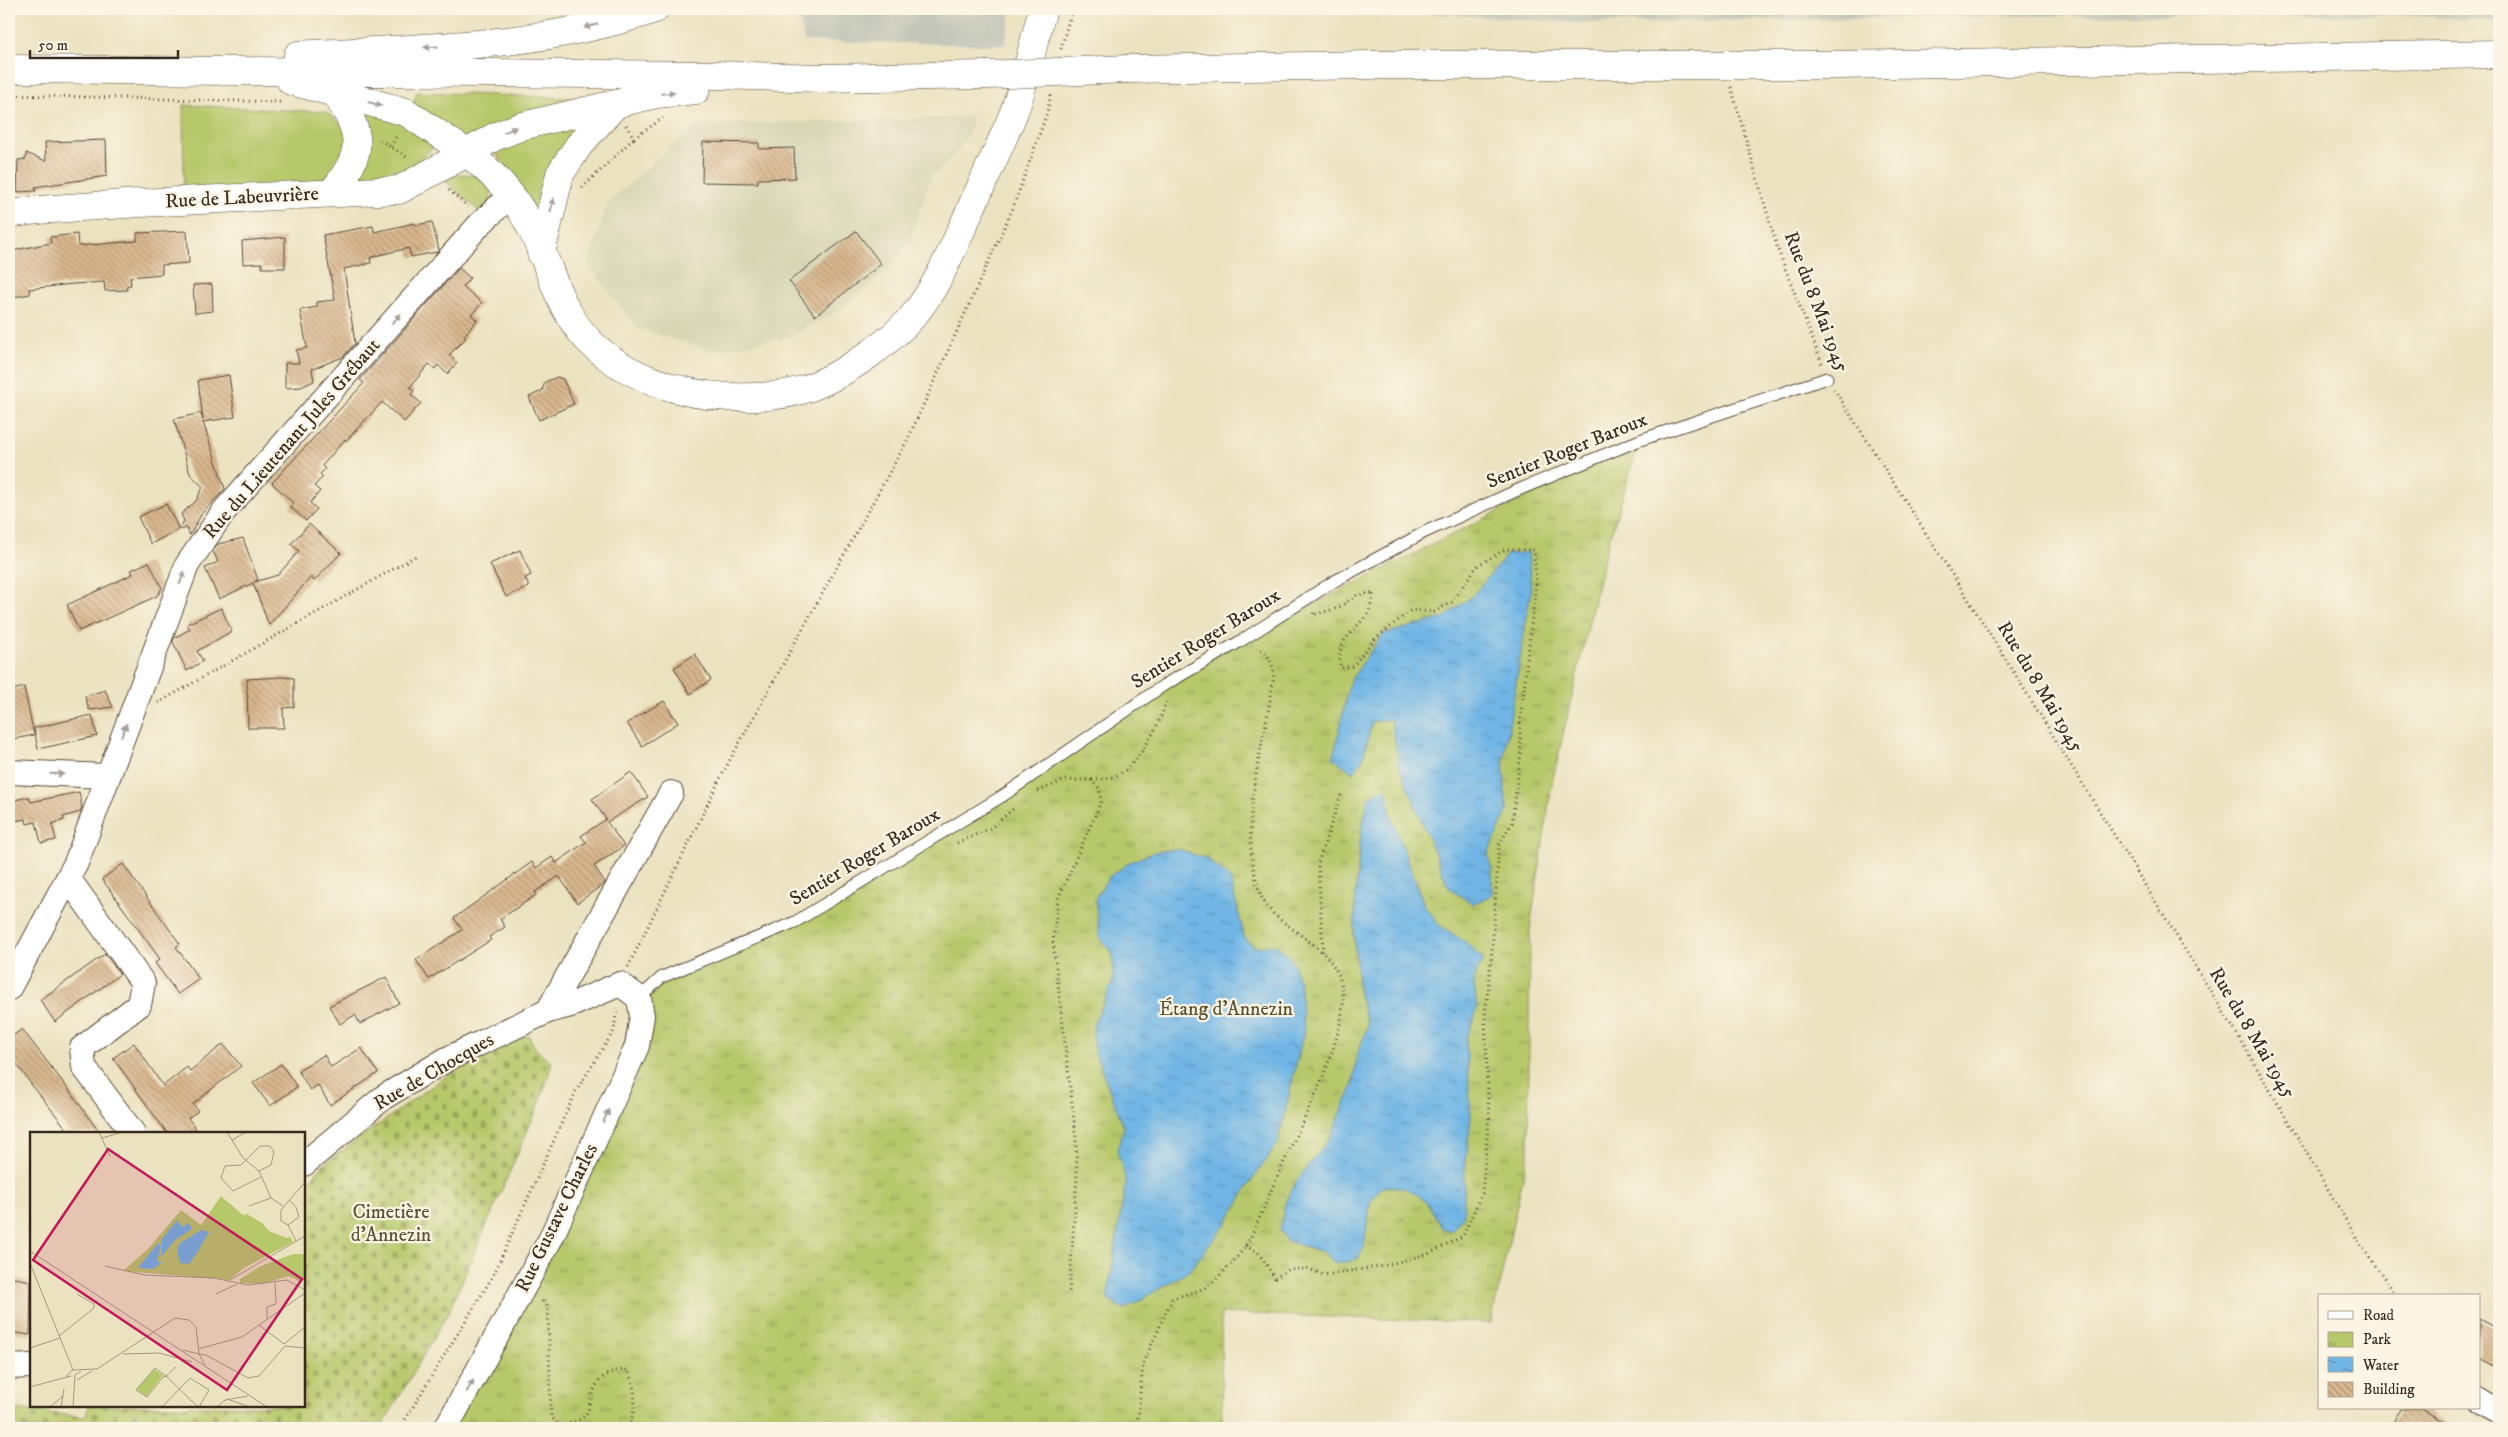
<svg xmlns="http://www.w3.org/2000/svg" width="2508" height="1437" font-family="'IM FELL DW Pica',serif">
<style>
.built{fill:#d7d6b5}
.industrial{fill:#c3c6b9}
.green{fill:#b7c86b;stroke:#797944}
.cemetery{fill:url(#cemetery-stones);stroke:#797944}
.park{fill:url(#park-tufts);stroke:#797944}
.water{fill:url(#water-ripples);stroke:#557082}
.building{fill:url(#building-back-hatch)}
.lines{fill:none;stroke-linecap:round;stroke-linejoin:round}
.lane-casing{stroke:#554636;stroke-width:13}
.street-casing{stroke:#554636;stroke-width:26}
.secondary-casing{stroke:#554636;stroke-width:29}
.primary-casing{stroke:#554636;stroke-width:29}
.path{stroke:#554636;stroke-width:3;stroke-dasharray:1 4;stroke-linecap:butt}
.lane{stroke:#fff;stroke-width:11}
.street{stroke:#fff;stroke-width:24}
.secondary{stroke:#fff;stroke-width:28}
.primary{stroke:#fff;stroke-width:28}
.primary-bridge-casing{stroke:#554636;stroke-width:29;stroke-linecap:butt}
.primary-bridge{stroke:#fff;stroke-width:28}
.oneway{fill:#a79f9a}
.labels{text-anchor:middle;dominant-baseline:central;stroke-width:4.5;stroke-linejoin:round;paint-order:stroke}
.street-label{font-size:20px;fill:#3b2a1e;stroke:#fcf5e5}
.park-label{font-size:20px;fill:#5a5231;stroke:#fcf5e5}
.inset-road{fill:none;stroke:#a5987f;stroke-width:1}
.view{fill:#c2185b;fill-opacity:0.15;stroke:#c2185b;stroke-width:2.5}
.inset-edge{fill:none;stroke:#3b2a1e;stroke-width:2.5}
</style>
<defs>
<pattern id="cemetery-stones" width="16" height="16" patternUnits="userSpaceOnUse" patternTransform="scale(1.25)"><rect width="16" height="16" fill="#b7c86b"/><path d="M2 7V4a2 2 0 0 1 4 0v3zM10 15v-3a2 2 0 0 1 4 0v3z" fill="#96a357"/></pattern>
<pattern id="park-tufts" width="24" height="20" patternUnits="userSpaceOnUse" patternTransform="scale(1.25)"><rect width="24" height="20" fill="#b7c86b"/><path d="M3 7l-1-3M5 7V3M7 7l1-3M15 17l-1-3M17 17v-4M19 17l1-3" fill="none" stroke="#96a357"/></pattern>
<pattern id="water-ripples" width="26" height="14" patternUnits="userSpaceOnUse" patternTransform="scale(1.25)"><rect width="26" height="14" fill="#6fb5e5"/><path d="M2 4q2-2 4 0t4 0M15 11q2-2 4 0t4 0" fill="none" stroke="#5c93b9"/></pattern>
<pattern id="building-back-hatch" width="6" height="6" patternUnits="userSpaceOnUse" patternTransform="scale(1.25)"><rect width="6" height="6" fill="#d9b78e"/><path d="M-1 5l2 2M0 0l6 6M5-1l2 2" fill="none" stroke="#b19573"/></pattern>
</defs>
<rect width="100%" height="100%" fill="#fcf5e5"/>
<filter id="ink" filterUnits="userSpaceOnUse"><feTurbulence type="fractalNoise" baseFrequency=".02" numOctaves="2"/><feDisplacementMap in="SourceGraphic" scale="10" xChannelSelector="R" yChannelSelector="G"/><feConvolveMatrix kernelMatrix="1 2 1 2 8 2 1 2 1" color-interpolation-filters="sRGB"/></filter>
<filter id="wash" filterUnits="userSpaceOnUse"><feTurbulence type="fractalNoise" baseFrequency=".0096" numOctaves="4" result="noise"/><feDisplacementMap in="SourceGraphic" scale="20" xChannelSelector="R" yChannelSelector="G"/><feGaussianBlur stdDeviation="1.12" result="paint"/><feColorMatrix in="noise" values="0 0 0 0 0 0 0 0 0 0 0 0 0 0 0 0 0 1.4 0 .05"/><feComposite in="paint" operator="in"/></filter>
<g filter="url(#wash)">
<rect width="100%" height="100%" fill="#ebe2c0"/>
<path class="built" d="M973,117l-6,20 -14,20 -22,20 -20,59 -18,29 -55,46 -47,25 -78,15 -76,-23 -49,-64 20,-61 88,-78z"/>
<path class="industrial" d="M798,9h213l-6,36 -201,-4z
M1363,9h1136v12l-102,-6 -402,1 -417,7z"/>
<path class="green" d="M417,92l177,7 -126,43 -56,-35z
M183,105l143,7 21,17 2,24 -14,20 -27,12 -124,9z
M355,107l44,7 34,32 -10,12 -31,20 -45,4z
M596,113l-56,106 -30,-48 -21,-25z
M461,174l18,2 10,9 2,14 -11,13 -36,-32z"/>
<path class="cemetery" d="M528,1035l8,14 16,14 -12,39 -91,209 -68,117h-372v-20l76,9 4,-11h215v-220l21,-23 124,-89z"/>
<path class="park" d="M1640,440l-36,117 -52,226 -22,146 -2,226 -37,168 -270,-10 1,115h-769l131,-241 59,-192 152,-73 444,-280z"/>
<path class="water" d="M1528,552l3,38 -28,173 4,49 -19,42 4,17v24l-19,9 -24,-16 -50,-122 -8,-47 -19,3 -9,36 -9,15 -21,-15 17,-77 33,-47 61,-16 29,-23 35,-41z
M1386,789l6,30 32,86 15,20 29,19 15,16 -10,19 4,28 -4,16 -7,15 5,80 -7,60v37l-12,16 -10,-3c-15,-28 -26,-44 -61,-41l-11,16 -6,44 -6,12 -15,4h-10l-9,-11 -37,-11 -7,-11 5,-27 13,-24 32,-41 23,-53 4,-29 11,-31 -9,-30 -5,-59 2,-47 5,-57 7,-33 11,-8z
M1178,849l31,11 21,19 15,60 9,8 22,-2 15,13 8,22 5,51 -27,114 -25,35 -27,45 -36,46 -64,38 -18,-9 19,-120 -9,-30 7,-22 -31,-81v-22l20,-43v-27l-13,-18 -5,-38 14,-22 23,-16 26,-10z"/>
<g id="blocks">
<path class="building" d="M106,140l1,36 -72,11 1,4 -19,1 1,-32 8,-1v-6l20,8 -1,-19z
M703,142l56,1v6l35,-1 1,30 -37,1v4l-56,-1z
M432,222l7,28 -2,2 -26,5 -2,-9 -30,7 -9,3 1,5 -27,6 11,74 -12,14 -31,12 2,12 -13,6 -16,1v-25h14l-3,-13 11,-2 -7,-38 17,-3v-5l18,-2 -12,-65 50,-9 1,6 41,-9 1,2z
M187,231l2,32 -27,2v9l-32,3 1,8 -5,1 1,4 -22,1 -1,-9 -31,2 -44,5 1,5 -21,4v-47l42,-8 -1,-6 27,-3 1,12 59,-5v-8z
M856,231l25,33 -66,52 -26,-35z
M285,237v31h-23v-5l-19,1 -1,-23z
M459,268l11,10 -7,8 19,17 -11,12 6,5 -13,16 2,2 -17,17 8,8 -10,11 -9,-9 -3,4 -6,-5 -19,23 4,4 -3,4 10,8 -17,19 -22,-20 -36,39 -1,-2 -23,27 3,3 -5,5 3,3 -9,9 6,5 -10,12 7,6 -11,12 -16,-14 3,-4 -21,-20 92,-100 -4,-3z
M212,284l1,27 -18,2 -2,-28z
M229,375l6,42 -32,5 22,67 -23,24 -12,22 -4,-8 -3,3 -3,-2 4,-7 -3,-7 15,-13 7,-14 -13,-13 -16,-55 27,-6 2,7 -5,-40z
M557,377l6,2 11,25 -35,16 -10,-23 13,-6 3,-9z
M166,504l13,25 -28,15 -13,-27z
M309,524l32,29 -27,28 -3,-4 -42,48 -16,-42 -34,16 -14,-31 13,-6 -5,-11 5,-7 25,-6 15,42 -4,2 24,-7 21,-24 -8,-7z
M520,550l11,25 -6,3 4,9 -23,10 -16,-33z
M149,562l13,26 -5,8 -78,35 -12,-26 66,-31 -2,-4z
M221,608l11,23 -35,20 6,10 -16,10 -14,-29 1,-4 16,-9 -3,-5z
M695,654l16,26 -21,14 -16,-26z
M282,677l12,1v29l-11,1 1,20h-36l-1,-49z
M24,687l10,48 -25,5v-49z
M105,690l8,17 -24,3 -4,-14z
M664,701l14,22 -36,23 -15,-23z
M92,715l5,21 -59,13 -4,-21z
M631,772l17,25 -41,25 17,24 -30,20 11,16 -1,2 -27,19 -18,-27 -24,16 1,3 -36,24 5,8 -16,10 2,3 -62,39 -13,-19 46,-30 -8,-12 78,-56 4,6 16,-11 4,6 30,-21 -5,-6 25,-17 -14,-20z
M79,792l3,15 -2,5 -17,5 1,3 -12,4 4,16 -15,3 -5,-21 -9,2 -1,-5 -17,3v-21l20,-4 2,5z
M123,864l57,80 -4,3 23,32 -21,15 -23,-31 5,-4 -58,-80z
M105,954l15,20 -65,48 -15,-22z
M386,977l13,26 -39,21 -5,-9 -15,9 -11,-18z
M22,1029l50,65 28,39h-30l-42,-53 -19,-27v-14z
M134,1043l29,43 24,-19 3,4 33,-27 18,22 -48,38 5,7 -10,7 11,15h-32l-23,-32 -31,-43z
M361,1048l17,25 -48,32 -12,-20 -8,5 -12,-20 26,-15 7,12z
M281,1064l16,23 -27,19 -17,-23z
M9,1277l22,4 -1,54 -21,-3z
M2479,1319l20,11v39l-20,-12z
M2401,1408h20l32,20h-63z"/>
</g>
</g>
<g filter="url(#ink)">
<use href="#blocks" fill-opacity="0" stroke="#554636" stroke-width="1"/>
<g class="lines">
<g class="lane-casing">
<path id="lane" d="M639,998l23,-21 133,-55 209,-127 160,-110 75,-43 94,-60 92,-50 93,-42 122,-50 187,-62"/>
</g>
<g class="street-casing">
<path id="street" d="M9,772l98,4
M68,878l75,105 -4,22 -57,43 2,19 49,66
M9,988l67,-125 111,-298 37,-54 256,-287 32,-30
M548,1011l123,-218
M304,1164l80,-67 63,-38 101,-48 23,-6 49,-21 19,14 3,18 -5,30 -86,192 -105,190
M9,1367l22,-1
M2479,1400l20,13"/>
</g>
<g class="secondary-casing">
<path id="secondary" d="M9,214l29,-4 102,-7 259,-13 68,-37c27,21 48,42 63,73 21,39 26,81 59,115 35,35 91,54 140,56 27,1 56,0 82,-10 32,-12 80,-45 102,-71 23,-27 37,-62 52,-94 16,-37 34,-73 49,-110 12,-33 19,-69 29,-103"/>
</g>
<g class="primary-casing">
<path id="primary" d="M298,55c119,-7 244,-7 357,-46
M9,69l705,6 108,3 164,-3
M1127,69l245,-4h463l664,-11
M291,81l115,31 61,41 27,-16 28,-11 135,-32 39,-4
M332,193c31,-41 33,-54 4,-99
M541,253l19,-79 19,-29 35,-39"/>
</g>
<path class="path" d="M1061,49l11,-40
M1731,87l46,160 45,117
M9,95l271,7
M626,125l8,13 29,-20
M380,140l28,18
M391,147l6,-13
M582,188l52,-50
M449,190l19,17
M1834,389l158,248 245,397 123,210 37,52
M158,703l258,-147
M1092,780c11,-1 20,-1 29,-7 18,-10 40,-51 45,-71
M1038,791l28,-11h25l8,8 2,14 -43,97 -5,43 23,195 1,40 -8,118
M957,843l34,-15 22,-19
M1323,952l-5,-89 24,-71
M628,967l98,-200 181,-326 106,-233 34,-95 4,-19
M1245,1246l13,6 17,26 15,-9h18l16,6 59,-9 45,-12 35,-18 19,-43 7,-75 -4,-102 7,-64 7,-107 13,-22 9,-71 -1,-29 16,-140 -2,-33 -28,-1 -29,17 -25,36 -18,10 -23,-2 -36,29 -22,27 -12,2c-7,-28 14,-36 27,-55 3,-6 4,-14 6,-20l-17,2 -19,13 -25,7 1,-4
M542,1302l2,-3 4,9 3,108 8,10c10,-2 21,-4 28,-13 2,-4 3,-11 4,-15 5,-19 18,-29 37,-28 8,18 10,40 -1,58
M400,1428l93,-152 83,-185 38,-60 3,-23
M1137,1428l6,-64 29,-65c11,-5 33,-8 41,-17 11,-11 25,-24 33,-37 13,-22 22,-49 33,-72 20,-46 66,-129 64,-177 -2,-55 -70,-64 -83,-103 -25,-73 6,-147 14,-220 -3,-13 -5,-20 -17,-25"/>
<use href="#lane" class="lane"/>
<use href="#street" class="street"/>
<use href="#secondary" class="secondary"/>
<use href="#primary" class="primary"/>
<g class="primary-bridge-casing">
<path id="primary-bridge" d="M986,75l141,-6"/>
</g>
<use href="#primary-bridge" class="primary-bridge"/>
</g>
<defs><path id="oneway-solid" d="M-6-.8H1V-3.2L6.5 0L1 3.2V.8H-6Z" transform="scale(1.25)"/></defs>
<g class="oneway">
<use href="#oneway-solid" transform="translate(591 26) rotate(166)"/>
<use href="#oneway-solid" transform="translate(431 47) rotate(177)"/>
<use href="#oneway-solid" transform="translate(668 93) rotate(-5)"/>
<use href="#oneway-solid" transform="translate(375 104) rotate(15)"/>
<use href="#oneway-solid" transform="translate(510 130) rotate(-23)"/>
<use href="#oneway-solid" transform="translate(552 205) rotate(-77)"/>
<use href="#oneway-solid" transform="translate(396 319) rotate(-48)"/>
<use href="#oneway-solid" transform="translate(182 578) rotate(-69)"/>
<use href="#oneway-solid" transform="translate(124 730) rotate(-69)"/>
<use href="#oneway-solid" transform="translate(57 774) rotate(2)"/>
<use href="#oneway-solid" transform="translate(606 1116) rotate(-66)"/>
<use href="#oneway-solid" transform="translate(470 1386) rotate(-61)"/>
</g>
</g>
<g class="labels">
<g class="street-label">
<text transform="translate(242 198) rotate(-3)">Rue de Labeuvrière</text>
<text transform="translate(1816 302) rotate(69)">Rue du 8 Mai 1945</text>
<text transform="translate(292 439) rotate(-49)">Rue du Lieutenant Jules Grébaut</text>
<text transform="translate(1567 451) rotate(-22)">Sentier Roger Baroux</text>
<text transform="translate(1206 639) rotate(-32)">Sentier Roger Baroux</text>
<text transform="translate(2040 687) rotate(59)">Rue du 8 Mai 1945</text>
<text transform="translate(865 857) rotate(-31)">Sentier Roger Baroux</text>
<text transform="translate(2252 1033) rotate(59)">Rue du 8 Mai 1945</text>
<text transform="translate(434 1072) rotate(-30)">Rue de Chocques</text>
<text transform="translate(557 1218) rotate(-64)">Rue Gustave Charles</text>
</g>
<g class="park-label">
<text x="1226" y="1009">Étang d’Annezin</text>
<text x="391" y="1212">Cimetière<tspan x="391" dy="23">d’Annezin</tspan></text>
</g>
</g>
<g transform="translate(30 1132)">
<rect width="275" height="275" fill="#ebe2c0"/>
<path d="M124,237l9,6 -17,22 -9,-8z" fill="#b7c86b"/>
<path d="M263,122h10l2,3v21l-4,4 -12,-6 -27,8 -22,-1v-4l21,-13z" fill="#b7c86b"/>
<path d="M191,64l22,19 4,-1 15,9 7,8 18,7 3,-2 3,6 -49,26 -15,12 -106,-9 25,-22 33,-39 20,15z" fill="#b7c86b"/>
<path d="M147,88l5,7 7,-4 3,6 -17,11 -14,17 1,-18zM171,98l8,2 -12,21 -8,11 -9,-1 -3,-14 3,-6zM128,111l3,3 -4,16h6l-10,7 -15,-1z" fill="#6fb5e5"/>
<path class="inset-road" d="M69,0l11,24M197,0l16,26 16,13 12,27 12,8M72,6l21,-6M202,8l14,-8M229,39l12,-6 3,-13 -4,-6h-10l-19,19 -16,1 -4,12 12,13 28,-14M219,74l22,-8M258,93l-7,-4v-11l24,-28M258,93l11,-8 -3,-10 -7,-7M258,93l8,16M0,119l237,156M0,131l43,107M75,134l40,9 69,3 34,7 39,-5 18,10M200,148l75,-44M186,162l21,-10M237,187v-12l9,-3 -1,-23M229,193l25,19M29,204l35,-28v-4l-17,-10M254,212l21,-17M255,214l20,2M0,216l30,-10M168,217l44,-12 63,-44M153,218l16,4 6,11M129,221l33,9M93,222l36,-1M146,235l-10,9 -3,1 -16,20 -11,-7 19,-22 11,8 31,30M36,245l6,-7 25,-1 78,-51 14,2 7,7 3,27 7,1 42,23 11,-2 26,-30M47,248l15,-9M0,255l41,-11M197,267l23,8M20,275l13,-11M31,275l3,-18M43,275l2,-32 6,-4M132,275l28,-29 19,12 -10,17M187,275l8,-7 23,-4"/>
<path class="view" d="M78,17l194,130 -75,111 -194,-130z"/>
<rect width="275" height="275" class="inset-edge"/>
</g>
<rect width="2508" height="1437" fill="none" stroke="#fcf5e5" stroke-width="30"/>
<rect x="2318" y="1294" width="162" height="115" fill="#fcf5e5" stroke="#afa495"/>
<rect x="2328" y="1311" width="25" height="8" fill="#ffffff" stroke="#afa495"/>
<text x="2363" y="1320" font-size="15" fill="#3b2a1e">Road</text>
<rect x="2328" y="1332" width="25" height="15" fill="url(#park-tufts)" stroke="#afa495"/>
<text x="2363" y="1344" font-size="15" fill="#3b2a1e">Park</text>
<rect x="2328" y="1357" width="25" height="15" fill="url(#water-ripples)" stroke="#afa495"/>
<text x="2363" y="1370" font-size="15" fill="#3b2a1e">Water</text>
<rect x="2328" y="1382" width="25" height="15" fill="url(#building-back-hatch)" stroke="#afa495"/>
<text x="2363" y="1394" font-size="15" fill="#3b2a1e">Building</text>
<path d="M30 50v8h148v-8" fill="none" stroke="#3b2a1e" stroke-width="2.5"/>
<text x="38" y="50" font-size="15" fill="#3b2a1e" stroke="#fcf5e5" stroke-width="4" paint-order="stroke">50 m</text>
</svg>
